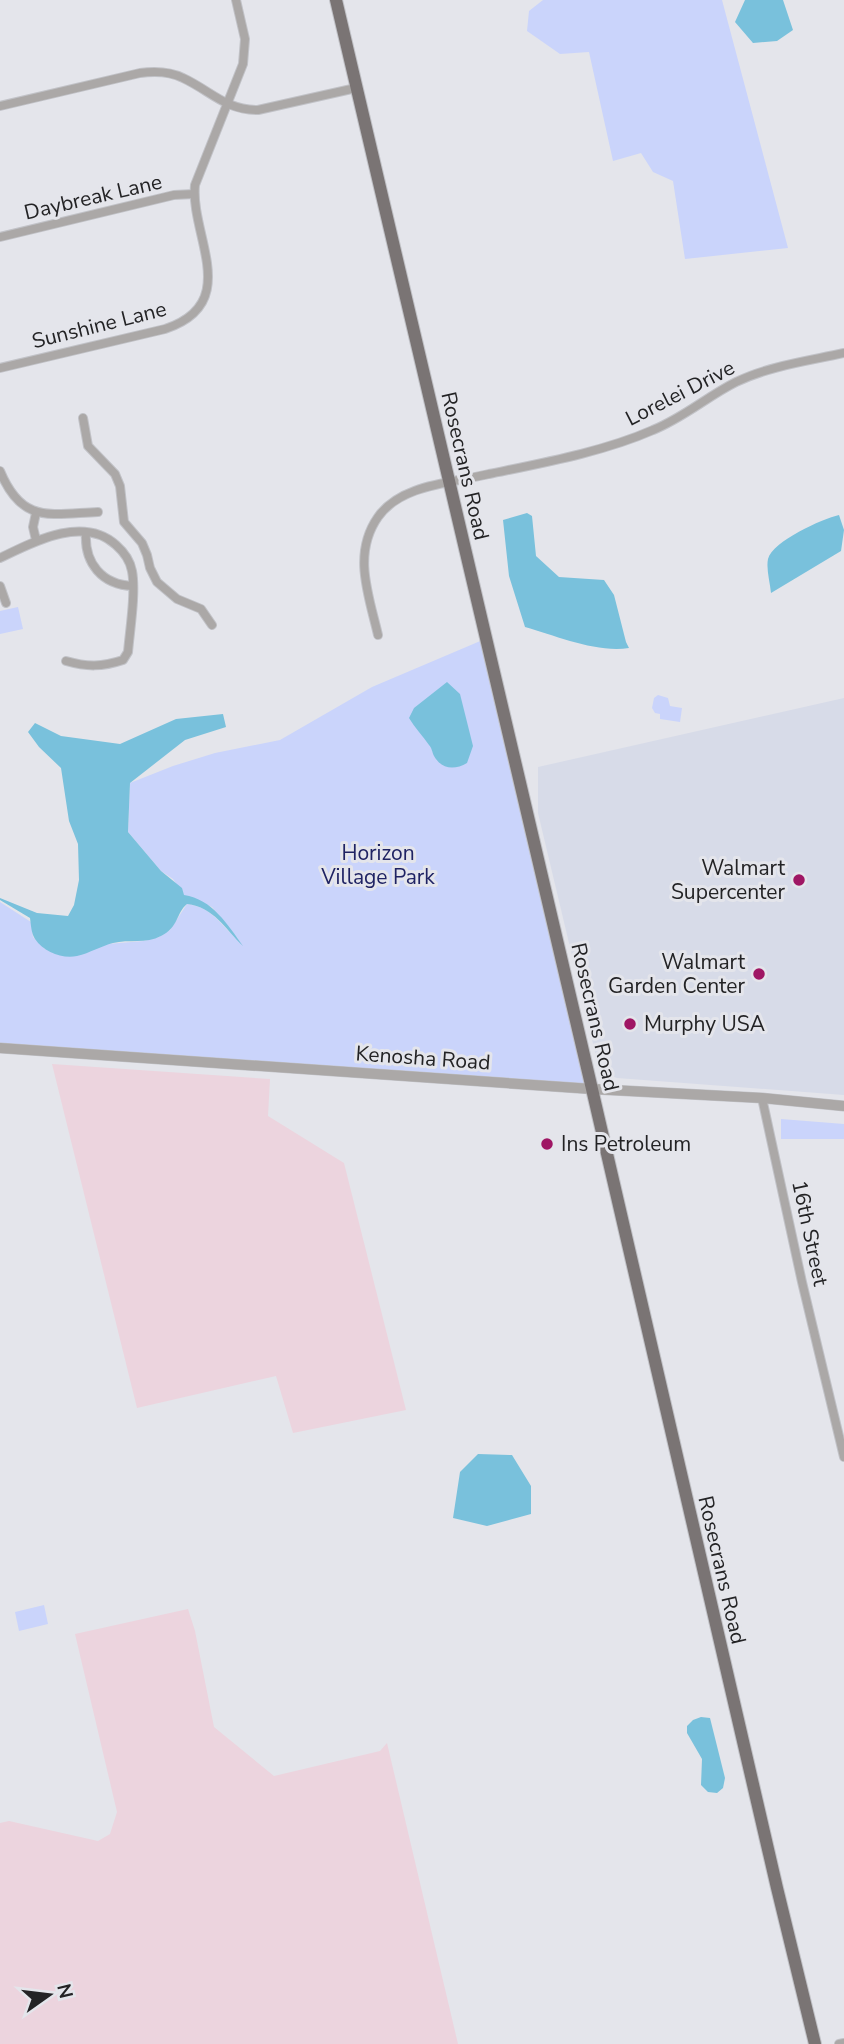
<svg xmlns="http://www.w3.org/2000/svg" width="844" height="2044" font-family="'Nunito Sans',sans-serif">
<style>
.built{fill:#d7dbe8}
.industrial{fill:#ecd4de}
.green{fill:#cad4fb}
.water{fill:#79c1dc}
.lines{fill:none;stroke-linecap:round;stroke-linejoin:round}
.minor-casing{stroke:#c1c2c7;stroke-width:10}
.tertiary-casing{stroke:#c1c2c7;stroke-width:11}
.primary-casing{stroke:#c1c2c7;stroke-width:14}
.minor{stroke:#aba8a7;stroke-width:8}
.tertiary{stroke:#aba8a7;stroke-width:10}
.primary{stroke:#7a7474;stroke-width:12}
.poi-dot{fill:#9f1664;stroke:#e4e5eb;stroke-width:2.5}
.labels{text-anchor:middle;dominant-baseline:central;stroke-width:6;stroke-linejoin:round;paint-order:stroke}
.street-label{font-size:21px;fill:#232325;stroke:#e4e5eb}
.park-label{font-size:21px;fill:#1f2363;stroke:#e4e5eb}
.poi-label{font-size:21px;fill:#232325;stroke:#e4e5eb;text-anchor:end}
</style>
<rect width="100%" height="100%" fill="#e4e5eb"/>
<path class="built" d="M844,698v397l-227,-17 -12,-4 -7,-10 -4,-16 -56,-235v-46z"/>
<path class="industrial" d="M52,1064l218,15 -2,37 76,47 62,247 -113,23 -17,-57 -139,32z
M188,1609l7,22 19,96 60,49 106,-25 7,-8 71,301h-458v-221l9,-2 89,20 12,-7 7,-22 -42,-178z"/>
<path class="green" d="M543,0h179l66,248 -103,11 -12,-78 -20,-9 -12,-19 -28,8 -24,-109 -29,2 -33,-23 2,-20z
M18,607l5,22 -23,5v-23z
M485,639l107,450 -592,-41v-146l31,20 2,15 12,12 99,-8 15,-4 11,-7 17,-26c26,3 35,23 53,38l-28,-35 -28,-11 -11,-17 -12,-8 -33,-39 2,-49 43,-17 42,-13 65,-13 92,-53z
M658,695l10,3 2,8 12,2 -2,14 -20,-3v-5l-5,-1 -3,-5 2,-10z
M781,1119l63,5v15h-63z
M44,1605l4,19 -29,7 -4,-19z"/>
<path class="water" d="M745,0h38l10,30 -16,11 -24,2 -18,-21z
M527,513l5,3 4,40 23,21 45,3 10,15 12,47 3,6c-33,5 -72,-12 -104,-21l-16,-51 -6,-56z
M839,515l5,15 -3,21 -70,42c-1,-11 -5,-24 -3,-34 5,-18 54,-40 71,-44z
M447,682l13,12 13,52 -6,17c-12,7 -25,7 -33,-7 -2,-4 -2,-8 -5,-11 -6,-9 -14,-17 -20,-27l5,-10z
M223,714l3,13 -41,13 -55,43 -2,49 33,39 21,17 2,7c28,4 44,30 59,51 -18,-17 -29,-39 -56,-42 -11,9 -8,23 -26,32 -15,8 -32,3 -48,7 -12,3 -23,10 -36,13 -15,3 -33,-4 -42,-17 -4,-6 -4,-15 -5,-21l-30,-18v-2l37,15 31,3 6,-11 5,-25 -1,-36 -9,-23 -8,-53 -22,-21 -11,-15 7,-9 26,13 59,8 56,-25z
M478,1454l34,1 19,31v28l-44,12 -34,-8 7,-46z
M701,1717l9,1 15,60 -2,10 -6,5 -9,-1 -7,-7 1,-26 -15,-26v-7l6,-6z"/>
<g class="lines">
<g class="minor-casing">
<path id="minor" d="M0,106l140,-33c15,-2 29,-2 43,5 28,13 42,32 75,32l98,-22
M0,237l174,-42 20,-1
M0,368l165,-39c78,-26 25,-93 30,-144l48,-121 2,-25 -9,-39
M83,418l5,28 27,28 5,12 4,36 18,21 5,12 3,13 7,14 20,17 24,10 11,16
M0,471c22,53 49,43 98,41
M86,533c-2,30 16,52 47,53
M36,540l-3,-13 3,-14
M0,558c33,-16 83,-43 116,-13 8,7 14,15 16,26 4,21 -2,58 -4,81l-5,8c-21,7 -36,7 -57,1
M0,586l6,17
M378,635c-9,-39 -26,-81 0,-118 23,-33 74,-34 111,-43 53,-11 114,-22 164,-44 30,-12 55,-34 83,-48 33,-16 72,-21 108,-29
M762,1098l40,184 42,175
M839,2044l5,-1"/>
</g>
<g class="tertiary-casing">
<path id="tertiary" d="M0,1048l592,41 170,9 82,8"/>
</g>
<g class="primary-casing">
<path id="primary" d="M336,0l256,1089 185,799 38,156"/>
</g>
<use href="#minor" class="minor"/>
<use href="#tertiary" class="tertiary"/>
<use href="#primary" class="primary"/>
</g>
<g class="poi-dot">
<circle cx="799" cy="880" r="7"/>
<circle cx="759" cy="974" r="7"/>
<circle cx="630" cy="1024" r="7"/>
<circle cx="547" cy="1144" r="7"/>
</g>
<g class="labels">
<g class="street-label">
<text transform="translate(93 197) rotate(-13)">Daybreak Lane</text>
<text transform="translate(99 325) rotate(-14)">Sunshine Lane</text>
<text transform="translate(680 393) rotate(-27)">Lorelei Drive</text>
<text transform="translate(465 466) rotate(77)">Rosecrans Road</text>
<text transform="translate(595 1017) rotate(77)">Rosecrans Road</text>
<text transform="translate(423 1058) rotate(4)">Kenosha Road</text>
<text transform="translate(810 1233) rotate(78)">16th Street</text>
<text transform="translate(722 1570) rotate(77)">Rosecrans Road</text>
</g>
<g class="park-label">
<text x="378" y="853">Horizon<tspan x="378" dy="24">Village Park</tspan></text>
</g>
<g class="poi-label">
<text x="785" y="868">Walmart<tspan x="785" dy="24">Supercenter</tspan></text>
<text x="745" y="962">Walmart<tspan x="745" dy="24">Garden Center</tspan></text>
<text x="644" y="1024" text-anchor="start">Murphy USA</text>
<text x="561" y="1144" text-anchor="start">Ins Petroleum</text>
</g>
</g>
<g transform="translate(49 1995) rotate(76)" stroke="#e4e5eb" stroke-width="5" paint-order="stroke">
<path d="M0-5L12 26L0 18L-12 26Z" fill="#232325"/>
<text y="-10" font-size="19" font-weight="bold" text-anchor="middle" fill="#232325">N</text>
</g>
</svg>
